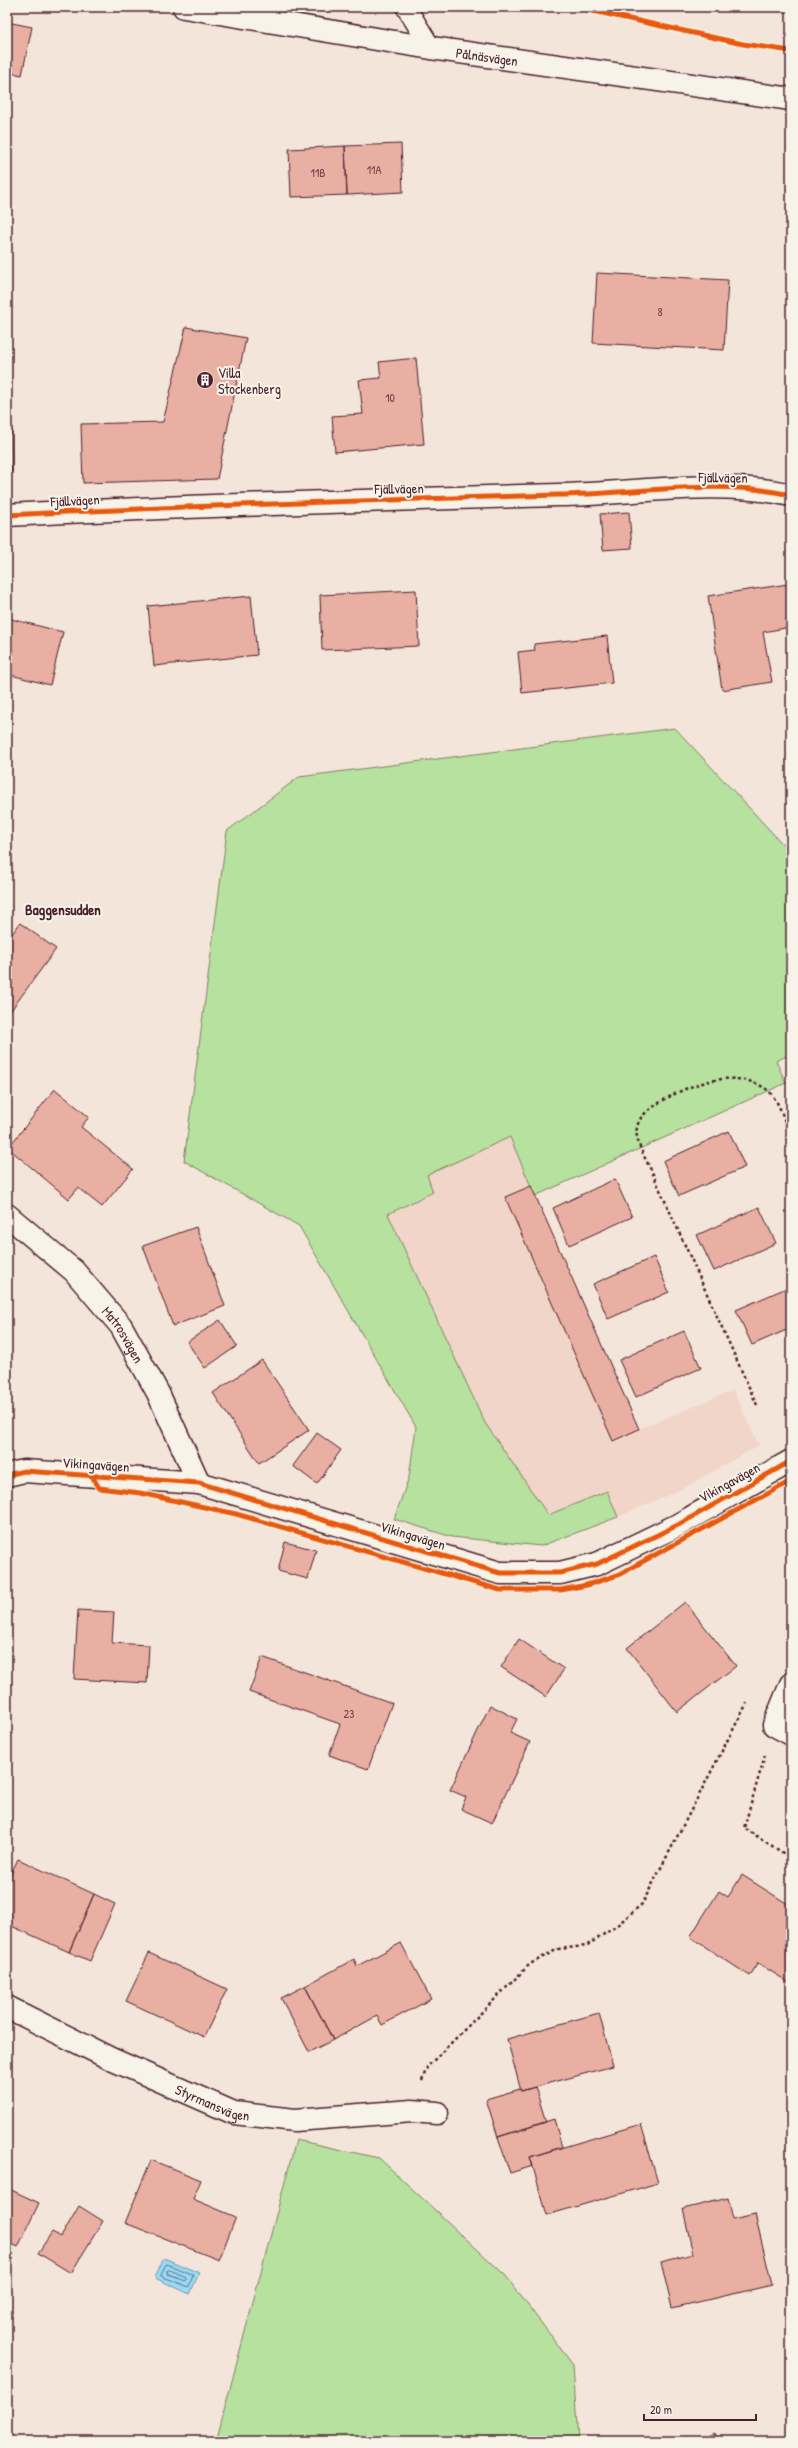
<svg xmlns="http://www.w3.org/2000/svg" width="798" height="2448" font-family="'Patrick Hand',sans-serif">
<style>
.built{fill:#f1d5c9}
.green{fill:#b6e19e;stroke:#808064}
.water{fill:#96dcf8;stroke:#7890a6}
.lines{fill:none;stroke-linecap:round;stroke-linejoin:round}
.shore{stroke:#686b7d;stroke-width:1}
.building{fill:#e9afa2;stroke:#4a1f2b}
.service-casing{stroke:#4a1f2b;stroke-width:22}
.minor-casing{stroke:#4a1f2b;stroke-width:25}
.path{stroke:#4a1f2b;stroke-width:2.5;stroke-dasharray:3 3;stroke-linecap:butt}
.service{stroke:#f7f3e8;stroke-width:19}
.minor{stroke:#f7f3e8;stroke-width:22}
.cycleway-casing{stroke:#f7f3e8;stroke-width:8}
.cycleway{stroke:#e8590c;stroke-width:5}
.labels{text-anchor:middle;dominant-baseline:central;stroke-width:4;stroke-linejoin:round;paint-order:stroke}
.number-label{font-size:12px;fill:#724349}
.street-label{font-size:14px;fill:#4a1f2b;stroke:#f7f3e8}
.poi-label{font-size:14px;fill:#4a1f2b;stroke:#f7f3e8;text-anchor:start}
.neighbourhood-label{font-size:15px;font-weight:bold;fill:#4a1f2b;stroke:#f7f3e8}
</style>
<rect width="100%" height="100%" fill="#f4e5da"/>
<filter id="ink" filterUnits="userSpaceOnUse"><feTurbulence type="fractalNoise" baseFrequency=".025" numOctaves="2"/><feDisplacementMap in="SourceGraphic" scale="8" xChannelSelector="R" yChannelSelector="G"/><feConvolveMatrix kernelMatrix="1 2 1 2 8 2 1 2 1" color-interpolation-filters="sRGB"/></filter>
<g filter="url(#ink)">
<path class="built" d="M510,1137l21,49 -25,11 133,232 94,-39 26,55 -73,42 -68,30 -11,-26 -59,24 -63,-92 -97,-209 45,-22 -7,-17z"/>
<path class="green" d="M675,728l116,125v201l-15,7 10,22 -251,113 -25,-59 -83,38 6,17 -45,22 97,209 63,92 59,-24 11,26 -77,29 -89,-9 -58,-18 15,-42 7,-50 -117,-201 -115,-65 43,-330 72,-54z
M296,2140l83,18 126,117 68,90 5,76h-362z"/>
<path class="water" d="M164,2258l35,15 -9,21 -35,-16z"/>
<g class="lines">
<path class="shore" d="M167,2264l26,11 -4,12 -28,-11z
M170,2270l16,7v3l-18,-6 -1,-3z"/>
</g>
<path class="building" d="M7,22l25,5 -10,48 -15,-3z
M401,144l2,48 -56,3 -2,-49z
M345,146l2,49 -56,2 -2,-48z
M597,273l131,7 -4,70 -131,-7z
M186,327l60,11 -29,141 -134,4 -2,-59 82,-2z
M416,358l8,86 -89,8 -3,-36 31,-2 -4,-34 22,-2 -2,-16z
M7,424h4l1,48h-5z
M629,512l3,36 -29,2 -3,-36z
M788,584l3,43 -28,5 9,50 -50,8 -14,-94z
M416,590l3,56 -97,4 -2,-55z
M251,596l6,59 -103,11 -6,-60z
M7,618l56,14 -13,53 -43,-11z
M607,636l5,47 -90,10 -4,-41 17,-2 -1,-6z
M20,923l36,26 -47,64 -2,-2v-70z
M55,1089l34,28 -8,10 52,42 -31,38 -24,-19 -9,11 -61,-51z
M729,1131l16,36 -66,29 -16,-35z
M615,1179l17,38 -63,28 -16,-37z
M531,1186l108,243 -26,12 -108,-244z
M759,1207l17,36 -62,28 -17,-36z
M196,1227l29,79 -52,20 -30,-80z
M654,1257l15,35 -61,27 -15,-35z
M791,1286v42l-39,17 -16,-35z
M220,1320l17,26 -32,22 -18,-26z
M684,1331l17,37 -65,29 -17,-37z
M262,1360l47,70 -50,33 -46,-70z
M317,1433l24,17 -24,34 -24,-18z
M285,1542l31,8 -8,29 -30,-8z
M685,1602l51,64 -59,46 -50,-64z
M78,1610l36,2 -2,31 37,2 -2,38 -73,-4z
M519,1639l45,30 -18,28 -45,-30z
M262,1657l130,46 -24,66 -39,-14 11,-31 -91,-32z
M490,1705l27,14 -7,14 20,9 -38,81 -31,-14 5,-12 -16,-7z
M18,1859l76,35 -25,58 -62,-28v-42z
M742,1875l49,31v78l-33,-21 -8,13 -60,-39 29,-46 9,6z
M94,1894l21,10 -25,57 -21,-9z
M401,1943l30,56 -49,26 -5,-9 -44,24 -28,-54 49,-27 3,7z
M149,1953l78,36 -23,48 -78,-36z
M305,1986l28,54 -24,12 -28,-54z
M599,2013l14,53 -92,25 -14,-52z
M535,2087l11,35 -48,15 -12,-38 34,-10 1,2z
M554,2119l8,28 -32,10 3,9 -23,7 -12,-36z
M641,2124l17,59 -111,32 -17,-58z
M151,2160l50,20 -8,19 43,18 -17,43 -94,-37z
M7,2188l32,15 -21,44 -11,-5z
M728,2198l5,21 22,-5 17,71 -100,23 -11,-46 32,-8 -10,-45z
M79,2206l24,15 -32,52 -33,-20 14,-21 9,5z
M714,2433l3,8h-19z
M88,2438l1,3h-28z"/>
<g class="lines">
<g class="service-casing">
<path id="service" d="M406,7l25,41"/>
</g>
<g class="minor-casing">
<g id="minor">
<path id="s1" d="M184,7l247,41 360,51"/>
<path d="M7,515c184,-9 368,-15 552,-20 75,-1 159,-17 232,0"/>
<path id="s2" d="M7,1215l67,56 47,55 37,67 41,90"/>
<path d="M7,1475l17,-4 175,12 301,90h60l37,-9 81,-39 113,-64"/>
<path d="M791,1684l-17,41 17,9"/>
<path id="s3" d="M7,2007l104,52 123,54 61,7 117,-9 25,2"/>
</g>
</g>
<path class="path" d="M757,1405l-105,-233c-6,-13 -20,-34 -14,-48 3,-10 14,-16 21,-21 28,-18 72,-35 104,-16 16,9 22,36 28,53
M765,1755l-21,73 47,30
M422,2081l5,-14 103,-103 28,-15 28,-3 29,-19 27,-23 105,-201"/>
<use href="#service" class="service"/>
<use href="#minor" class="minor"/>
<g class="cycleway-casing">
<path id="cycleway" d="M575,7l168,37 48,7
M7,515c184,-9 368,-15 552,-20 75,-1 159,-17 232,0
M7,1475l17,-4 175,12 301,90h60l37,-9 81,-39 113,-64
M92,1476l7,12 41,5 96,21 264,76h61l26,-5 31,-10 173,-94"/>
</g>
<use href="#cycleway" class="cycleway"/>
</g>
</g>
<defs>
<g id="building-disc" transform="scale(0.9)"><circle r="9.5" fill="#4a1f2b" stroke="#f7f3e8"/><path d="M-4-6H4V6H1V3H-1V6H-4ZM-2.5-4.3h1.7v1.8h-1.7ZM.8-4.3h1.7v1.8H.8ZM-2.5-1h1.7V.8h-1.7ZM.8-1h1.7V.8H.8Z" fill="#fff"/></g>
</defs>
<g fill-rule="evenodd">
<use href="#building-disc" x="205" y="380"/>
</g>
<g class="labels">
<g class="number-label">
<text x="374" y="169">11A</text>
<text x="318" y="172">11B</text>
<text x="660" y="311">8</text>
<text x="390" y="397">10</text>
<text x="349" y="1713">23</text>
</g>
<g class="street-label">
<text stroke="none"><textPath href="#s1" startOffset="307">Pålnäsvägen</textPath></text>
<text transform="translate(723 477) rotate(1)">Fjällvägen</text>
<text transform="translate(399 488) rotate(-1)">Fjällvägen</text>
<text transform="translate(75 500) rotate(-3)">Fjällvägen</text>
<text stroke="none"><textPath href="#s2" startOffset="168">Matrosvägen</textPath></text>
<text transform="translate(96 1464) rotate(4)">Vikingavägen</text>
<text transform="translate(729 1482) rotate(-29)">Vikingavägen</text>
<text transform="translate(413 1535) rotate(17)">Vikingavägen</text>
<text stroke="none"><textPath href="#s3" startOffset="227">Styrmansvägen</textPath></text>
</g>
<g class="poi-label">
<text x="218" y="372">Villa<tspan x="218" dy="16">Stockenberg</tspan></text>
</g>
<g class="neighbourhood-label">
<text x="63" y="909">Baggensudden</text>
</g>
</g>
<rect width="798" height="2448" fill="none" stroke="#f7f3e8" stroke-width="24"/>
<rect x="12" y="12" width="774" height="2424" fill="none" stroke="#4a1f2b" stroke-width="1.5" filter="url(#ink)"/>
<path d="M644 2414v6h112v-6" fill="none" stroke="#4a1f2b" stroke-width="2"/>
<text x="650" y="2414" font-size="12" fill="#4a1f2b" stroke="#f7f3e8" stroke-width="3" paint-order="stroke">20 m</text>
</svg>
